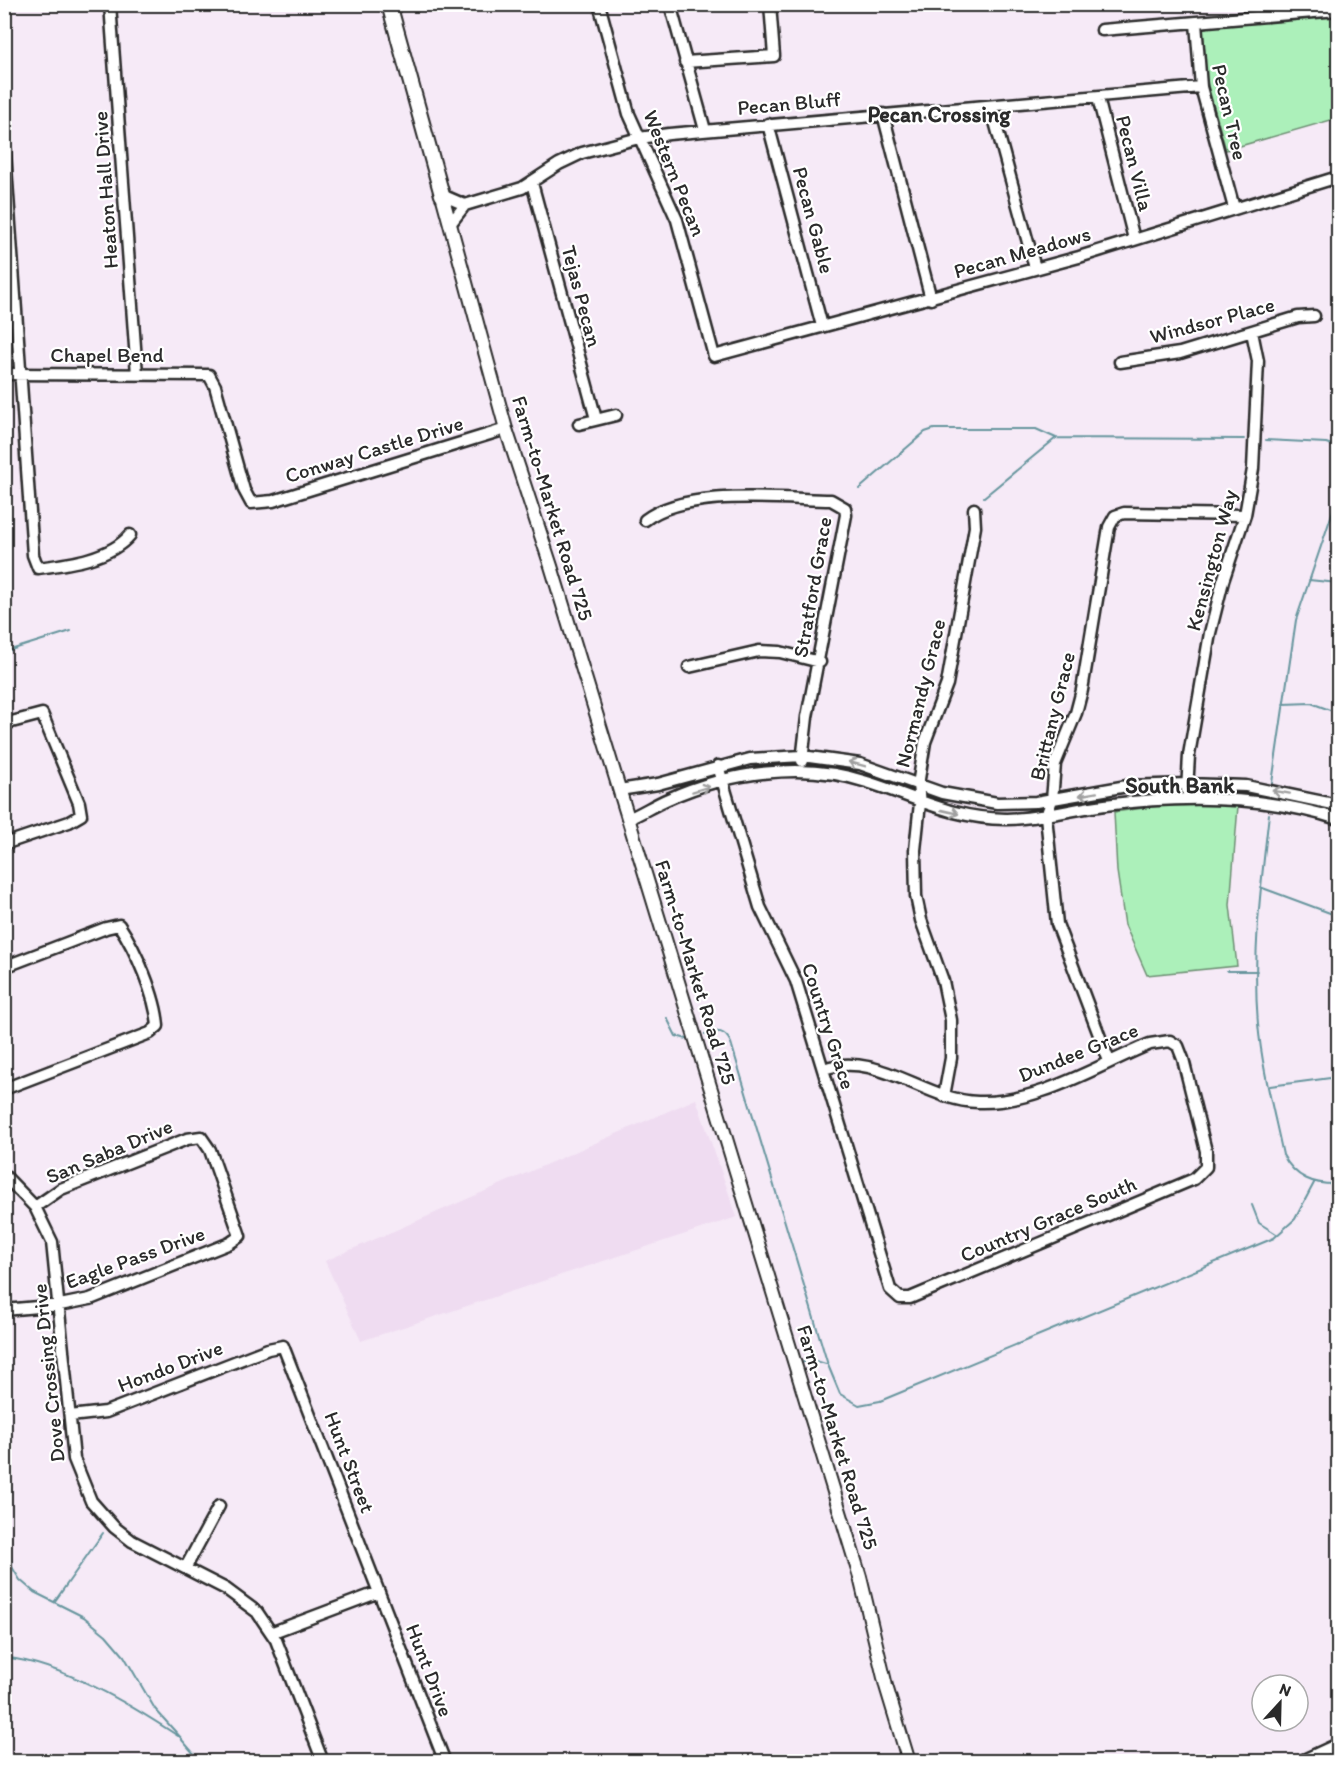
<svg xmlns="http://www.w3.org/2000/svg" width="1343" height="1766" font-family="Itim,sans-serif">
<style>
.built{fill:#efdcf1}
.green{fill:#acf0ba;stroke:#6c8e72;stroke-width:1.5}
.lines{fill:none;stroke-linecap:round;stroke-linejoin:round}
.stream{stroke:#67969e;stroke-width:2}
.minor-casing{stroke:#2b2b2b;stroke-width:15}
.tertiary-casing{stroke:#2b2b2b;stroke-width:16}
.secondary-casing{stroke:#2b2b2b;stroke-width:18}
.minor{stroke:#fff;stroke-width:10}
.tertiary{stroke:#fff;stroke-width:12}
.secondary{stroke:#fff;stroke-width:14}
.oneway{stroke:#a0a0a0}
.labels{text-anchor:middle;dominant-baseline:central;stroke-width:4.5;stroke-linejoin:round;paint-order:stroke}
.street-label{font-size:21px;fill:#2b2b2b;stroke:#fff}
.neighbourhood-label{font-size:22px;font-weight:bold;fill:#2b2b2b;stroke:#fff}
</style>
<rect width="100%" height="100%" fill="#f6eaf7"/>
<filter id="ink" filterUnits="userSpaceOnUse"><feTurbulence type="fractalNoise" baseFrequency=".0167" numOctaves="2"/><feDisplacementMap in="SourceGraphic" scale="12" xChannelSelector="R" yChannelSelector="G"/><feConvolveMatrix kernelMatrix="1 2 1 2 8 2 1 2 1" color-interpolation-filters="sRGB"/></filter>
<g filter="url(#ink)">
<path class="built" d="M696,1099l41,118 -376,124 -36,-80z"/>
<path class="green" d="M1338,16v102l-112,32 -21,-75 -2,-46 10,-4z
M1200,805l38,1 -8,99 7,61 -90,9 -22,-50 -8,-54 -3,-59 45,-6z"/>
<g class="lines">
<path class="stream" d="M1266,440l60,3 12,4
M859,489l66,-57 9,-3h102l20,9 188,1
M984,497l72,-59
M1309,580l29,3
M4,652l67,-21
M1283,704l28,-1 27,10
M1272,783l24,-163 42,-124
M1269,814c-8,70 -17,139 -11,210 4,44 16,88 25,131 12,23 31,30 55,29
M1260,887l78,29
M1227,971h30
M667,1018l9,18 11,3
M705,1034c13,-4 20,-4 26,9l97,322 12,29 19,11 21,-4 394,-163 21,-19 19,-36
M1270,1086l68,-9
M1252,1205l7,18 19,12
M800,1363l12,-3 14,4
M4,1517l8,50 8,13 14,12 50,25 22,18 18,21 31,53 27,30
M55,1601l48,-68
M4,1657c61,8 124,46 174,79
M182,1740l19,22"/>
<g class="minor-casing">
<path id="minor" d="M110,4l27,370
M599,4l30,110 48,106 37,136 365,-99 259,-80
M670,4l35,126
M1196,23l5,64 33,121
M1102,30l236,-20
M685,62l89,-6 -4,-52
M1098,98l36,141
M991,107l44,161
M883,114l48,185
M768,124l54,202
M4,138l29,417 5,13c30,-4 72,-9 92,-33
M532,183l64,236
M442,195l23,10 57,-17 37,-24 23,-11 57,-15 30,-4 532,-47
M451,223l14,-18
M1120,362l60,-9 118,-36 16,-1
M4,374l205,1 6,11 29,104 7,13 22,-2 233,-72
M579,424l37,-9
M645,520c42,-32 134,-21 186,-20l14,8 1,7 -39,202 -5,44
M689,667l70,-16 21,1 40,10
M4,724l38,-10 37,89 2,12 -12,7 -65,22
M718,766l42,141 36,74 94,308 10,9h10l284,-119 12,-12v-16l-23,-92 -5,-13 -8,-5 -20,3c-54,22 -112,60 -172,58 -53,-1 -101,-52 -154,-33
M619,790l39,-6 92,-25 52,-3 58,8 82,29 55,10 39,-1 91,-16 60,-2 59,2 92,19
M1187,791l2,-36 21,-122 13,-52 22,-66 8,-46 5,-108 -6,-29
M628,819c14,-6 26,-14 40,-20 60,-27 136,-38 199,-17 52,16 82,36 139,37 34,0 66,-10 99,-14 78,-10 158,-10 233,14
M4,967l102,-39 13,-3c17,25 37,72 39,101l-8,7 -146,56
M1109,1061l-52,-137 -11,-108 6,-16 3,-36 21,-51 6,-23 27,-163 6,-11 9,-3 121,2
M944,1096l7,-38v-38l-8,-39 -22,-61 -5,-24 -1,-46 5,-47 -2,-18 7,-43 22,-58 28,-157 -1,-18
M4,1175l31,32 17,35 22,217 17,42 23,26 18,14 94,48 31,23 19,28 47,122
M4,1310l56,-5 30,-6 140,-56 10,-7 -30,-86 -9,-13 -14,2 -126,50 -26,18
M70,1416l36,-4 162,-63 15,-3 162,416
M186,1567l33,-61
M273,1632l106,-40
M1299,1762l39,-18"/>
</g>
<g class="tertiary-casing">
<path id="tertiary" d="M442,195l64,234 45,137 309,1011 26,109 23,76"/>
</g>
<g class="secondary-casing">
<path id="secondary" d="M389,4l53,191"/>
</g>
<use href="#minor" class="minor"/>
<use href="#tertiary" class="tertiary"/>
<use href="#secondary" class="secondary"/>
</g>
<defs><path id="oneway-shaft" d="M-6 0H5M1.5-3L5.5 0L1.5 3" fill="none" stroke-width="1.6" stroke-linecap="round" stroke-linejoin="round" transform="scale(1.5)"/></defs>
<g class="oneway">
<use href="#oneway-shaft" transform="translate(857 764) rotate(-165)"/>
<use href="#oneway-shaft" transform="translate(701 789) rotate(-17)"/>
<use href="#oneway-shaft" transform="translate(1281 792) rotate(-170)"/>
<use href="#oneway-shaft" transform="translate(1088 794) rotate(170)"/>
<use href="#oneway-shaft" transform="translate(950 812) rotate(13)"/>
</g>
</g>
<g class="labels">
<g class="street-label">
<text transform="translate(789 103) rotate(-5)">Pecan Bluff</text>
<text transform="translate(1230 112) rotate(77)">Pecan Tree</text>
<text transform="translate(1135 163) rotate(76)">Pecan Villa</text>
<text transform="translate(675 173) rotate(68)">Western Pecan</text>
<text transform="translate(105 190) rotate(-94)">Heaton Hall Drive</text>
<text transform="translate(814 220) rotate(75)">Pecan Gable</text>
<text transform="translate(1022 252) rotate(-16)">Pecan Meadows</text>
<text transform="translate(582 296) rotate(75)">Tejas Pecan</text>
<text transform="translate(1212 320) rotate(-15)">Windsor Place</text>
<text x="107" y="354">Chapel Bend</text>
<text transform="translate(374 449) rotate(-17)">Conway Castle Drive</text>
<text transform="translate(553 508) rotate(73)">Farm-to-Market Road 725</text>
<text transform="translate(1211 560) rotate(-75)">Kensington Way</text>
<text transform="translate(812 587) rotate(-80)">Stratford Grace</text>
<text transform="translate(920 693) rotate(-76)">Normandy Grace</text>
<text transform="translate(1052 716) rotate(-76)">Brittany Grace</text>
<text transform="translate(696 972) rotate(73)">Farm-to-Market Road 725</text>
<text transform="translate(829 1026) rotate(72)">Country Grace</text>
<text transform="translate(1078 1052) rotate(-22)">Dundee Grace</text>
<text transform="translate(109 1151) rotate(-23)">San Saba Drive</text>
<text transform="translate(1048 1219) rotate(-23)">Country Grace South</text>
<text transform="translate(135 1257) rotate(-20)">Eagle Pass Drive</text>
<text transform="translate(170 1366) rotate(-21)">Hondo Drive</text>
<text transform="translate(48 1373) rotate(-96)">Dove Crossing Drive</text>
<text transform="translate(838 1437) rotate(73)">Farm-to-Market Road 725</text>
<text transform="translate(350 1462) rotate(69)">Hunt Street</text>
<text transform="translate(430 1670) rotate(69)">Hunt Drive</text>
</g>
<g class="neighbourhood-label">
<text x="939" y="114">Pecan Crossing</text>
<text x="1180" y="785">South Bank</text>
</g>
</g>
<rect width="1343" height="1766" fill="none" stroke="#fff" stroke-width="24"/>
<rect x="12" y="12" width="1319" height="1742" fill="none" stroke="#2b2b2b" stroke-width="2" filter="url(#ink)"/>
<g transform="translate(1280 1703) rotate(22)"><circle r="28" fill="#ffffff" stroke="#aaaaaa" stroke-width="1.5"/>
<path d="M0-4.5L10 22L0 15L-10 22Z" fill="#2b2b2b"/>
<text y="-9" font-size="16" font-weight="bold" text-anchor="middle" fill="#2b2b2b">N</text>
</g>
</svg>
